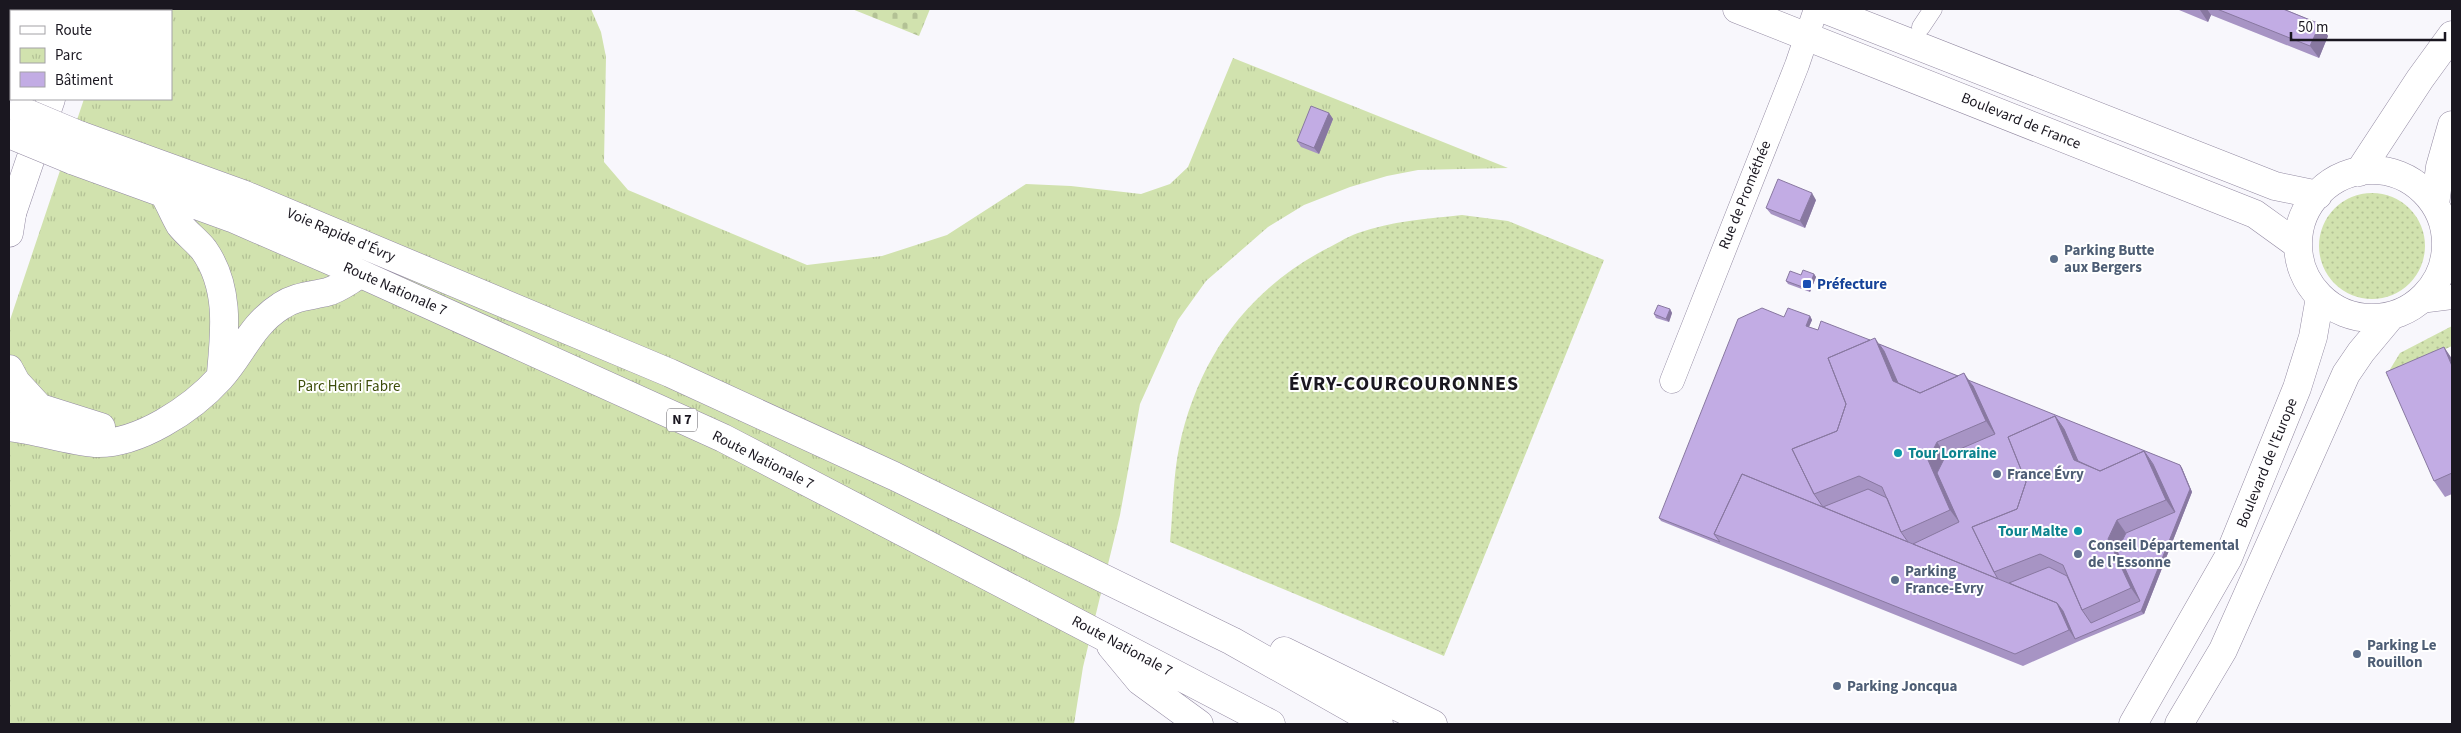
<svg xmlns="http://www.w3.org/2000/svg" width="2461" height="733" font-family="'Source Sans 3',sans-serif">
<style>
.grass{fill:url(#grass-dots)}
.cemetery{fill:url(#cemetery-stones)}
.park{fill:url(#park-tufts)}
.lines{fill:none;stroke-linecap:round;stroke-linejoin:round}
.pedestrian-casing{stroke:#938aa2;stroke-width:19}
.minor-casing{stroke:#938aa2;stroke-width:25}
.secondary-casing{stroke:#938aa2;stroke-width:29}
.primary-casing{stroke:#938aa2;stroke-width:29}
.pedestrian{stroke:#fff;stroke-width:18}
.minor{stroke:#fff;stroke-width:24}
.secondary{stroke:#fff;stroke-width:28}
.primary{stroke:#fff;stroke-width:28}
.primary-bridge-casing{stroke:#938aa2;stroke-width:29;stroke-linecap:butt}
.primary-bridge{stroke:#fff;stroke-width:28}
.wall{fill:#a794c4}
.shaded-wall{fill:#8878a0}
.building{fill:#c2ace4;stroke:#8878a0}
.service-dot{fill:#5c6f8a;stroke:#fff;stroke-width:2}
.transit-dot{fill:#1a4fb4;stroke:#fff;stroke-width:2}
.culture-dot{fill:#0f9aa8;stroke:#fff;stroke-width:2}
.labels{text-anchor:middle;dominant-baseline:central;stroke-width:4;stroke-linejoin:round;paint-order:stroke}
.shield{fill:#fff;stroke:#5f5d63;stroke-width:1}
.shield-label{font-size:14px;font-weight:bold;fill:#1a1720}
.street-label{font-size:15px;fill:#1a1720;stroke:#fff}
.service-label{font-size:15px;font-weight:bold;fill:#4e5e75;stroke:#fff;text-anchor:start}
.transit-label{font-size:15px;font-weight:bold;fill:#164399;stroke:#fff;text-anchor:start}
.park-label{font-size:15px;fill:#3c4c09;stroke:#fff}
.culture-label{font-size:15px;font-weight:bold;fill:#0d838f;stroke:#fff;text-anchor:start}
.district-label{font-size:20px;font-weight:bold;letter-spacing:1px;fill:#1a1720;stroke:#fff}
</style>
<defs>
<pattern id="grass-dots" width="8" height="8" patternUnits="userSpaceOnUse" patternTransform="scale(1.25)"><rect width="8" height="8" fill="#d1e2ae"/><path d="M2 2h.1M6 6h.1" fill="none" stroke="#b3c195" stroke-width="1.8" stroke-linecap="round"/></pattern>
<pattern id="cemetery-stones" width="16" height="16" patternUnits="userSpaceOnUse" patternTransform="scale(1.25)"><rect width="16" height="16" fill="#d1e2ae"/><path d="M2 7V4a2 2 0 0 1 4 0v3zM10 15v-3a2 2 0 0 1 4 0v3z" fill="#b3c195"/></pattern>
<pattern id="park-tufts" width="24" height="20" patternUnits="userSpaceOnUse" patternTransform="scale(1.25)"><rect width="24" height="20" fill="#d1e2ae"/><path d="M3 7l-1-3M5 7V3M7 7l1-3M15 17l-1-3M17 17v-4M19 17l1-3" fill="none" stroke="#b3c195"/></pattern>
</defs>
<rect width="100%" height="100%" fill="#f8f7fc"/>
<path class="grass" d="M2319 246a53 53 0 1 1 106 0a53 53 0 1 1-106 0Z
M1462,215l46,6 96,39 -160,396 -274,-114c3,-31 3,-64 9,-94 18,-87 66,-156 145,-198 11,-5 22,-13 34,-17 34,-12 68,-14 104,-18z
M2452,326v20l-66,30 14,-23z"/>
<path class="cemetery" d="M852,9h78l-11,27z"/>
<path class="park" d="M115,9h476l10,23 5,25 -2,105 24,28 179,75 75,-9 65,-21 79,-51 45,2 70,8 29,-10 18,-17 45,-109 275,110 -90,2 -31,6 -37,11 -46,18 -36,22 -62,54 -28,39 -38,84 -20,111 -37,152 -9,57h-1065v-401l75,-224h87v-88h-57z"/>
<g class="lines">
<g class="pedestrian-casing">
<path id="pedestrian" d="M1921,27l12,-18"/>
</g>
<g class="minor-casing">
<path id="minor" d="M2445,229l7,6
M2420,301l32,-4
M1672,381l125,-316 19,-56"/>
</g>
<g class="secondary-casing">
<path id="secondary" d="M1737,9l518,205 43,31
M1824,9l451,177 43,9
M85,11l1,-2
M2298 244a74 74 0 1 1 148 0a74 74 0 1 1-148 0Z
M2359,172l61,-93 32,-44
M2435,205l5,-38 12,-42
M9,222l42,-123
M2133,724l95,-166 69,-170 16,-51 7,-40
M2179,724l44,-74 123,-276 15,-22 30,-36"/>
</g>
<g class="primary-casing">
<path id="primary" d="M79,135l166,60 425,178 224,103 338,165 147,83
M72,160l160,58 129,56 362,164 548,286
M164,194c6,10 10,21 16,31 7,9 17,16 24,25 26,37 21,81 17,123
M9,233l3,-19
M9,369l7,13 23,25
M9,398l92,29
M9,427c28,3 59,14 86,16 43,2 97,-34 125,-65 22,-24 31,-53 61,-72 15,-10 30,-10 46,-14 12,-3 24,-13 34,-18
M1111,646l29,35 59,43
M1284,651l149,73"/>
</g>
<use href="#pedestrian" class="pedestrian"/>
<use href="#minor" class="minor"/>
<use href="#secondary" class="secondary"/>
<use href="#primary" class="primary"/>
<g class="primary-bridge-casing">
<path id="primary-bridge" d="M22,111l57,24
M9,134l63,26"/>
</g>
<use href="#primary-bridge" class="primary-bridge"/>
</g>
<path class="wall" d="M2177,9h107l36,15 8,12 -9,22 -108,-43 -3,7 -29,-12z
M1329,113l4,6 -14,35 -18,-7 -4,-6z
M1816,200l-11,28 -34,-14 -5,-6z
M1814,274l2,3 -6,15 -22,-8 -2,-3 15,-6z
M1670,309l2,4 -3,9 -13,-4 -2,-4z
M1810,316l2,4 -3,7 9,3 61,14 79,32 6,-3 4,7 212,85 2,3 10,24 -48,122 -67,28 -54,24 -362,-145 -2,-3 125,-201z
M2444,347l8,12v135l-7,3 -11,-16z"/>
<path class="shaded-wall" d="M2201,9h6l4,6 -3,7 -8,-12z
M2320,24l8,12 -9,22 -9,-12z
M1329,113l4,6 -14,35 -5,-6z
M1812,193l4,7 -11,28 -5,-7z
M1814,274l2,3 -6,15 -2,-3z
M1670,309l2,4 -3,9 -3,-3z
M1810,316l2,4 -4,9 -2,-3z
M1875,338l11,16 17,41 -10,-14z
M2444,347l8,12v7z
M1964,373l11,16 22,49 -11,-17z
M2055,416l11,16 18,41 -10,-13z
M1937,442l11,16 14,68 -12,-16 -22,-50z
M2144,451l11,17 22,48 -11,-16z
M2180,465l2,3 10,24 -48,122 -3,-3 49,-122z
M2117,520l11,16 14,68 -11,-16 -23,-49z
M2057,603l9,12 9,24 -6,-9z"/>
<path class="building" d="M2217,9h66l37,15 -10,22z
M1311,106l18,7 -15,35 -17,-7z
M1778,179l34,14 -12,28 -34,-13z
M1803,270l11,4 -6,15 -22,-8 4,-10 11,4z
M1658,305l12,4 -4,10 -12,-5z
M1762,308l22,9 4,-9 22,8 -4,10 12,4 3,-9 49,19 -42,18 18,46 -9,27 -45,18 22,45 9,13 -81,-33 -28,60 6,8 -61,-24 79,-199z
M1875,338l18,43 27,12 44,-20 22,48 -49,21 -9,18 22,50 -49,22 -19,-45 -23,-11 -45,18 -22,-45 45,-18 9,-27 -18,-46z
M1879,344l79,32 -38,17 -22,-10 -14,-32z
M2444,347l8,19v107l-18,8 -48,-109z
M1968,380l212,85 10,24 -49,122 -66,28 -12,-28 -6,-8 -48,-20 40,-16 18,9 15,34 9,13 49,-22 -23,-50 9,-18 49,-21 -22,-48 -9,-13 -44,20 -22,-10 -14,-32 -9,-13 -47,21 18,45 -9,27 -45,18 22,45 4,7 -85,-35 46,-22 -22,-49 9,-18 49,-21 -22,-48z
M2055,416l19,44 26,11 44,-20 22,49 -49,20 -9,19 23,49 -49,22 -19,-45 -23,-11 -46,18 -22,-45 45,-18 9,-27 -18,-45z
M1742,474l315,129 12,27 -54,24 -301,-120z
M1868,489l19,9 14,34 7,10 -85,-35z"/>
<g class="service-dot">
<circle cx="2054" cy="259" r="5"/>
<circle cx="1997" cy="474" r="5"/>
<circle cx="2078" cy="554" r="5"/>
<circle cx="1895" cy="580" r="5"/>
<circle cx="2357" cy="654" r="5"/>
<circle cx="1837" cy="686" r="5"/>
</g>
<rect class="transit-dot" x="1802" y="279" width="10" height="10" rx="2.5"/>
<g class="culture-dot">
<circle cx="1898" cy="453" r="5"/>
<circle cx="2078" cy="531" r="5"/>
</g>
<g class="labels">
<rect class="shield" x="667" y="408.5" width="30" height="23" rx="4"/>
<g class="shield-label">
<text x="682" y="420">N 7</text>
</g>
<g class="street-label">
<text transform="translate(2021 121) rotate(22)">Boulevard de France</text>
<text transform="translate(1745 195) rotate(-68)">Rue de Prométhée</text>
<text transform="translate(341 235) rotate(23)">Voie Rapide d'Évry</text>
<text transform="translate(395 289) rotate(24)">Route Nationale 7</text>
<text transform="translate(763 460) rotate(27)">Route Nationale 7</text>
<text transform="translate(2267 463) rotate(-68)">Boulevard de l'Europe</text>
<text transform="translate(1122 646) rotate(28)">Route Nationale 7</text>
</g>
<g class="service-label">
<text x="2064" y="250">Parking Butte<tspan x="2064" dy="17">aux Bergers</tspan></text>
<text x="2007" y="474">France Évry</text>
<text x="2088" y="545">Conseil Départemental<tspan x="2088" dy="17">de l'Essonne</tspan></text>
<text x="1905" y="571">Parking<tspan x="1905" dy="17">France-Evry</tspan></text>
<text x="2367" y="645">Parking Le<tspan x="2367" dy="17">Rouillon</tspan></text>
<text x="1847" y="686">Parking Joncqua</text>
</g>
<g class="transit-label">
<text x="1817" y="284">Préfecture</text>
</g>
<g class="park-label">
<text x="349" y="386">Parc Henri Fabre</text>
</g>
<g class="culture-label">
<text x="1908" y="453">Tour Lorraine</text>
<text x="2068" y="531" text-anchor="end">Tour Malte</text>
</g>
<g class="district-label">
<text x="1404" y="384">ÉVRY-COURCOURONNES</text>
</g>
</g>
<rect width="2461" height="733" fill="none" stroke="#1a1720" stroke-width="20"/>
<rect x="10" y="10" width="162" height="90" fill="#ffffff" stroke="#a3a2a6"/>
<rect x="20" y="26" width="25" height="8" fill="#ffffff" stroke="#a3a2a6"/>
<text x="55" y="35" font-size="15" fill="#1a1720">Route</text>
<rect x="20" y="48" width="25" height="15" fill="url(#park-tufts)" stroke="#a3a2a6"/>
<text x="55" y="60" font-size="15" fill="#1a1720">Parc</text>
<rect x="20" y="72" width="25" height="15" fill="#c2ace4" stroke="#a3a2a6"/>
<text x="55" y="85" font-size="15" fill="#1a1720">Bâtiment</text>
<path d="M2291 32v8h154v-8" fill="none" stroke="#1a1720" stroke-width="2.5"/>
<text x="2298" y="32" font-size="15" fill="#1a1720" stroke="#ffffff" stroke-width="4" paint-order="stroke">50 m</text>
</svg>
